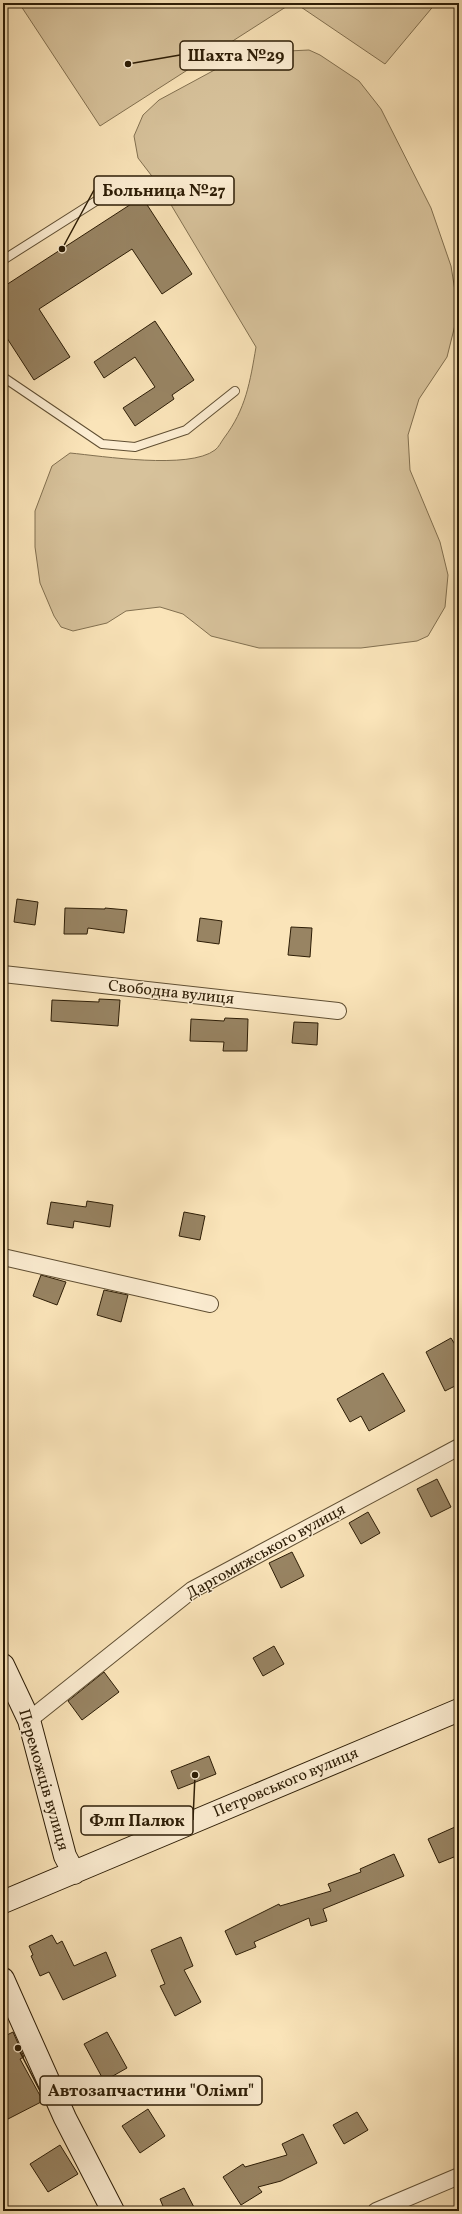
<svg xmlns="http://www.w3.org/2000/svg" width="462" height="2214" font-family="Vollkorn,serif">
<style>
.green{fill:#d7c29b;stroke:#827050}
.building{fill:#988463;stroke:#2d1d06}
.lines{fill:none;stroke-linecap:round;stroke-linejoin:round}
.lane-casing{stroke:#604f33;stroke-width:10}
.street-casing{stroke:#604f33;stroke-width:18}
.secondary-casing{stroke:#2d1d06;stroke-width:24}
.lane{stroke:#fcedd2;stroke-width:8}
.street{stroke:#fcedd2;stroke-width:16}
.secondary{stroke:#fcedd2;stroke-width:22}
.labels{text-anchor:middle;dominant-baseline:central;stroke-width:3;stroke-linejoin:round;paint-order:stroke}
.street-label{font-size:16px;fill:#2d1d06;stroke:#fcedd2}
.leader{fill:none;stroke:#2d1d06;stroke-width:1.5}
.callout-dot{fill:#2d1d06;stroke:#fcedd2;stroke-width:1.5}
.callout{fill:#fcedd2;stroke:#2d1d06;stroke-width:1.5}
.callout-label{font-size:17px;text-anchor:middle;font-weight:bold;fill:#2d1d06}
</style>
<rect width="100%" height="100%" fill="#fae4b9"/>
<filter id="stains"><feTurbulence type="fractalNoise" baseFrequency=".005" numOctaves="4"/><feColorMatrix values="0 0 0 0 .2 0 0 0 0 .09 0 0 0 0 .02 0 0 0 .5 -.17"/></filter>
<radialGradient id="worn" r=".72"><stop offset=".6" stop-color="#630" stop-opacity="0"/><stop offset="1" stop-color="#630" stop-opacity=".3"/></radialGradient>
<path class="green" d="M19,3h273l-192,123z
M295,3h141l-51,61z
M309,50l11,5 39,26 22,28 50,99 20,58 5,31v24l-9,36 -28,42 -11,36 2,35 30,72 8,33 -3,32 -17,29 -11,5 -56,7h-102l-48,-12 -28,-22 -23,-7 -34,4 -19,12 -34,8 -12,-4 -7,-11 -14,-33 -5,-36v-36l17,-45 18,-13c32,3 119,17 145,-3 4,-3 6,-8 9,-12 22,-29 26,-56 32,-91l-95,-159 -23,-30 -4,-22 9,-21 16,-15 87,-47z"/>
<path class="building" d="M142,197l50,77 -30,20 -30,-45 -93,60 31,48 -36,23 -31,-48v-45z
M155,321l39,59 -22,15 2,4 -39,27 -12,-18 32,-21 -20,-30 -31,21 -10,-16z
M17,899l21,3 -3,23 -21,-3z
M65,908l40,1v-1l22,2 -3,23 -36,-5 -1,6h-23z
M200,918l22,3 -3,23 -22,-3z
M291,927l21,1 -2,29 -22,-2z
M99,999l21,1 -2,26 -67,-5 1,-21 47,2z
M225,1018l23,1 -1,32h-24l1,-9 -34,-1 1,-22 33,2z
M294,1022l24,1 -1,22 -25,-2z
M87,1201l26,4 -3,22 -36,-6 -1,7 -26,-4 4,-22 35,5z
M184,1212l21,4 -5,24 -21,-4z
M41,1275l25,7 -9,23 -24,-9z
M104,1290l24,5 -7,27 -24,-7z
M451,1338l8,13v33l-14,7 -19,-39z
M383,1373l22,38 -36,20 -8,-15 -11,6 -13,-23z
M437,1479l14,28 -20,10 -14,-28z
M368,1512l12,21 -19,11 -12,-21z
M292,1552l12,24 -23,12 -12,-25z
M274,1646l10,18 -21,12 -10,-18z
M104,1672l15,20 -37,28 -14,-19z
M209,1756l7,18 -38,15 -7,-18z
M455,1827l4,9v19l-20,8 -11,-24z
M394,1854l10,22 -81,33 4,12 -16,5 -2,-8 -55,24 2,5 -20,8 -11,-24 54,-27 1,2 51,-15 -3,-7 33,-12 -1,-3z
M52,1935l5,9 5,-3 12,25 32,-14 10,24 -53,24 -14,-28 -9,4 -9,-20 2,-1 -4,-9z
M181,1937l12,29 -9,4 17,32 -26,14 -15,-30 5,-2 -14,-34z
M13,2032l11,25 -4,2 23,42 -35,18 -5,-9v-73z
M107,2032l20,36 -23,13 -20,-37z
M148,2109l17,27 -25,17 -18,-27z
M357,2112l11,18 -24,14 -11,-19z
M303,2134l14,29 -36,18 -23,6 4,5 -21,13 -18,-28 20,-13 2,3 42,-12 -5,-11z
M60,2145l18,29 -30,18 -18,-28z
M184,2188l12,23h-31l-5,-12z"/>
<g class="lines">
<g class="lane-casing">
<path id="lane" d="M3,260l112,-71
M3,377l99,67 33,3 51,-17 49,-39"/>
</g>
<g class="street-casing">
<path id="street" d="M3,974l335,37
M3,1257l207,47
M29,1720l163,-130 267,-143
M376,2211l83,-35"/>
</g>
<g class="secondary-casing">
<path id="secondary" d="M3,1665l26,55 36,136 9,17
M3,1902l456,-192
M3,1979l62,139 48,93"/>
</g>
<use href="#lane" class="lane"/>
<use href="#street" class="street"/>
<use href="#secondary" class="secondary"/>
</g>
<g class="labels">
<g class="street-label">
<text transform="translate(171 993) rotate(6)">Свободна вулиця</text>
<text transform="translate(266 1552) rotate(-29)">Даргомижського вулиця</text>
<text transform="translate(43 1780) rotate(74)">Переможців вулиця</text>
<text transform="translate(286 1783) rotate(-23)">Петровського вулиця</text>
</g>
</g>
<path class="leader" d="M128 64L180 55M62 249L94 190M195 1775L193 1820M18 2048L40 2091"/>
<g class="callout-dot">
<circle cx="128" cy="64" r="4"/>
<circle cx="62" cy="249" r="4"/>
<circle cx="195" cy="1775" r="4"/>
<circle cx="18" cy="2048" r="4"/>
</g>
<g class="callout">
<rect x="180" y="41" width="113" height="29" rx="4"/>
<rect x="94" y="176" width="140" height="29" rx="4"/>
<rect x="81" y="1806" width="112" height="29" rx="4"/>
<rect x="40" y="2076" width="222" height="29" rx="4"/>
</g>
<g class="callout-label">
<text x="236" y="61">Шахта №29</text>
<text x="164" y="196">Больница №27</text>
<text x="137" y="1826">Флп Палюк</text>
<text x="151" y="2096">Автозапчастини "Олімп"</text>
</g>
<rect width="462" height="2214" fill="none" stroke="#fae4b9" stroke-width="16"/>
<rect x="4" y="4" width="454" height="2206" fill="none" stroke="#2d1d06" stroke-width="2"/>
<rect x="8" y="8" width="446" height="2198" fill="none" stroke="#2d1d06"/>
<rect width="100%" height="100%" filter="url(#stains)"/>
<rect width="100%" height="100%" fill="url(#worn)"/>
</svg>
